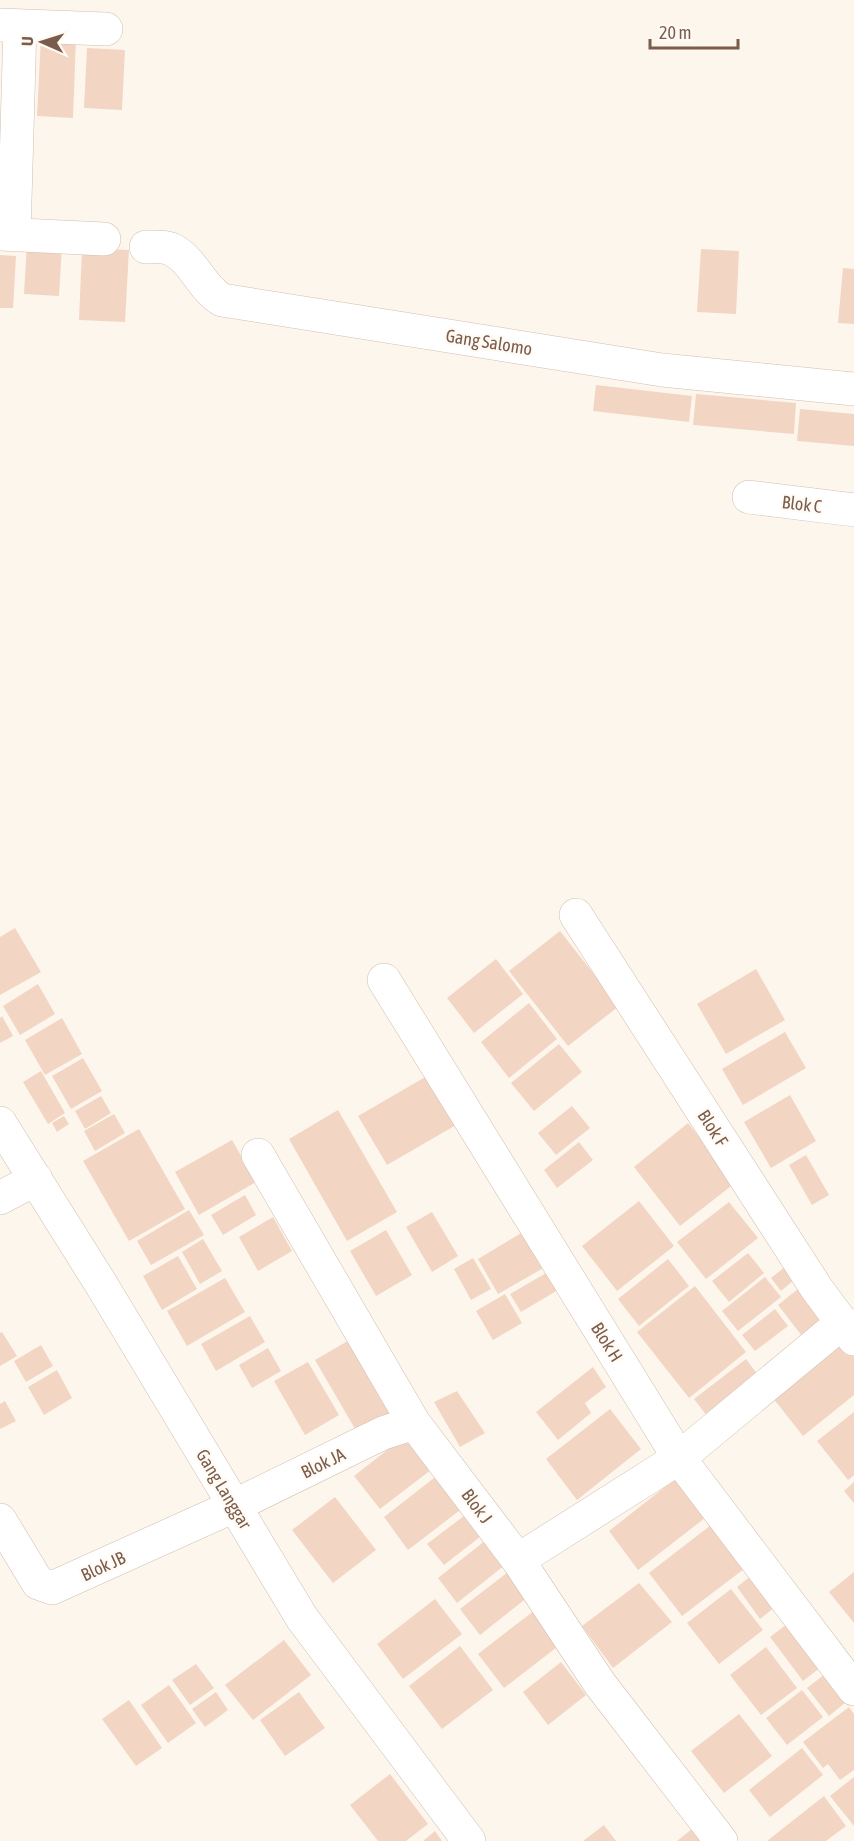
<svg xmlns="http://www.w3.org/2000/svg" width="854" height="1841" font-family="'Asap Condensed',sans-serif">
<style>
.building{fill:#f3d5c3}
.lines{fill:none;stroke-linecap:round;stroke-linejoin:round}
.minor-casing{stroke:#d1beb0;stroke-width:34}
.minor{stroke:#fff;stroke-width:33}
.labels{text-anchor:middle;dominant-baseline:central;stroke-width:4.5;stroke-linejoin:round;paint-order:stroke}
.street-label{font-size:18px;fill:#7a5c4d;stroke:#fffaf3}
</style>
<rect width="100%" height="100%" fill="#fdf6ec"/>
<path class="building" d="M41,37l35,1 -3,80 -36,-2z
M87,48l38,2 -3,60 -38,-2z
M27,244l35,1 -3,51 -35,-2z
M82,248l47,2 -4,72 -46,-2z
M701,249l38,2 -3,63 -39,-2z
M0,255l16,1 -3,52h-13z
M843,268l11,1v55l-16,-1z
M596,385l96,11 -3,26 -96,-11z
M696,394l100,9 -2,31 -101,-9z
M800,409l54,5v32l-57,-5z
M15,928l26,44 -41,23v-58z
M560,931l59,75 -51,40 -59,-75z
M496,959l27,35 -49,39 -27,-35z
M756,969l29,51 -59,34 -29,-50z
M38,984l17,30 -35,21 -17,-29z
M529,1003l28,36 -48,39 -28,-36z
M2,1016l11,20 -13,7v-25z
M62,1018l20,36 -37,21 -20,-35z
M785,1032l21,36 -63,37 -21,-36z
M559,1044l23,28 -48,39 -23,-28z
M83,1058l19,33 -31,18 -19,-33z
M41,1071l24,42 -17,11 -25,-42z
M434,1072l29,49 -76,44 -29,-49z
M790,1095l26,46 -45,27 -27,-46z
M101,1096l10,17 -26,16 -10,-18z
M572,1106l18,22 -34,27 -18,-22z
M338,1110l59,102 -50,29 -58,-102z
M114,1114l11,19 -30,18 -11,-20z
M64,1116l5,8 -12,8 -5,-9z
M688,1123l47,60 -55,43 -46,-59z
M139,1129l46,80 -56,32 -46,-80z
M232,1140l24,42 -57,33 -24,-43z
M579,1142l14,18 -36,28 -13,-18z
M806,1155l23,40 -17,10 -23,-40z
M245,1195l11,20 -33,20 -12,-20z
M639,1201l35,45 -57,45 -35,-45z
M729,1202l29,36 -52,41 -29,-37z
M189,1210l15,25 -53,30 -14,-24z
M432,1212l26,44 -26,16 -26,-45z
M273,1217l19,34 -34,20 -19,-34z
M386,1230l26,45 -36,21 -26,-45z
M526,1230l21,36 -49,28 -20,-35z
M203,1239l19,32 -22,13 -18,-32z
M748,1253l16,20 -35,29 -17,-21z
M178,1256l19,33 -35,21 -19,-34z
M473,1258l18,31 -20,11 -17,-31z
M668,1259l21,27 -50,40 -21,-27z
M790,1263l10,12 -19,16 -10,-13z
M553,1269l10,18 -42,25 -11,-18z
M765,1277l16,20 -43,34 -16,-20z
M225,1278l20,34 -58,34 -20,-35z
M803,1285l25,31 -26,20 -24,-31z
M695,1286l51,66 -57,46 -52,-66z
M505,1294l17,29 -29,17 -17,-29z
M775,1309l13,17 -33,25 -13,-16z
M250,1316l15,26 -49,29 -15,-27z
M2,1332l15,24 -17,10v-33z
M358,1335l43,74 -43,25 -43,-74z
M844,1341l10,13v41l-51,41 -30,-38z
M41,1345l12,21 -27,16 -12,-21z
M268,1348l13,23 -29,17 -13,-23z
M746,1359l12,16 -51,41 -13,-17z
M308,1362l31,53 -34,20 -31,-54z
M593,1367l13,20 -21,16 6,10 -33,27 -22,-28z
M57,1370l15,28 -28,17 -16,-28z
M457,1391l28,42 -25,14 -26,-45z
M5,1401l11,20 -16,8v-25z
M610,1409l31,40 -64,51 -31,-41z
M854,1412v63l-6,5 -31,-39z
M414,1429l26,34 -60,46 -26,-33z
M443,1471l25,33 -60,46 -24,-33z
M675,1479l30,39 -67,52 -29,-39z
M854,1482v21l-10,-12z
M335,1497l41,53 -43,33 -41,-53z
M469,1512l16,21 -41,32 -17,-21z
M711,1525l33,44 -62,47 -33,-43z
M486,1540l19,25 -48,38 -19,-25z
M508,1572l20,25 -48,38 -20,-26z
M756,1572l24,31 -20,16 -23,-32z
M854,1572v51l-25,-31z
M639,1583l33,39 -59,46 -31,-42z
M731,1589l32,41 -44,34 -32,-41z
M435,1599l27,35 -59,45 -26,-35z
M535,1610l26,34 -57,44 -26,-34z
M791,1621l34,43 -22,17 -33,-44z
M284,1640l27,35 -58,45 -28,-35z
M460,1646l33,44 -51,39 -33,-43z
M766,1647l31,41 -36,27 -31,-40z
M561,1662l25,33 -38,30 -25,-33z
M196,1664l18,24 -24,17 -18,-25z
M825,1674l21,28 -17,14 -22,-28z
M169,1685l27,38 -28,20 -27,-38z
M802,1690l21,27 -36,28 -21,-27z
M216,1692l12,18 -23,17 -13,-18z
M299,1692l26,36 -40,28 -25,-36z
M129,1700l33,48 -26,18 -34,-47z
M849,1707l5,7v56l-14,10 -12,-16 -5,4 -20,-26z
M739,1714l33,42 -48,37 -33,-42z
M802,1748l21,27 -53,42 -21,-27z
M390,1774l38,50 -22,17h-28l-28,-36z
M854,1777v49l-24,-30z
M824,1796l22,30 -20,15h-59z
M604,1825l12,16h-33z
M692,1829l9,12h-24z
M435,1831l7,10h-19z"/>
<g class="lines">
<g class="minor-casing">
<path id="minor" d="M0,25l106,4
M0,234l104,5
M14,235l6,-209
M146,247c7,0 18,-1 25,2 23,11 29,38 51,51l440,70 192,19
M749,497l105,13
M576,915l241,374 37,50
M384,980l295,478 175,231
M0,1123l101,161 201,334 167,223
M258,1155l156,268 104,137 82,124 121,157
M0,1198l36,-19
M0,1520l38,63 14,5 182,-82 149,-73 31,-10
M518,1560l161,-102 164,-136"/>
</g>
<use href="#minor" class="minor"/>
</g>
<g class="labels">
<g class="street-label">
<text transform="translate(489 342) rotate(9)">Gang Salomo</text>
<text transform="translate(802 504) rotate(7)">Blok C</text>
<text transform="translate(713 1128) rotate(57)">Blok F</text>
<text transform="translate(607 1342) rotate(58)">Blok H</text>
<text transform="translate(323 1463) rotate(-26)">Blok JA</text>
<text transform="translate(224 1489) rotate(59)">Gang Langgar</text>
<text transform="translate(477 1506) rotate(53)">Blok J</text>
<text transform="translate(103 1566) rotate(-25)">Blok JB</text>
</g>
</g>
<g transform="translate(42 42) rotate(273)" stroke="#fffaf3" stroke-width="4.5" paint-order="stroke">
<path d="M0-4.5L10 22L0 15L-10 22Z" fill="#7a5c4d"/>
<text y="-9" font-size="16" font-weight="bold" text-anchor="middle" fill="#7a5c4d">U</text>
</g>
<path d="M650 39v9h88v-9" fill="none" stroke="#7a5c4d" stroke-width="3"/>
<text x="659" y="39" font-size="18" fill="#7a5c4d" stroke="#fffaf3" stroke-width="4.5" paint-order="stroke">20 m</text>
</svg>
